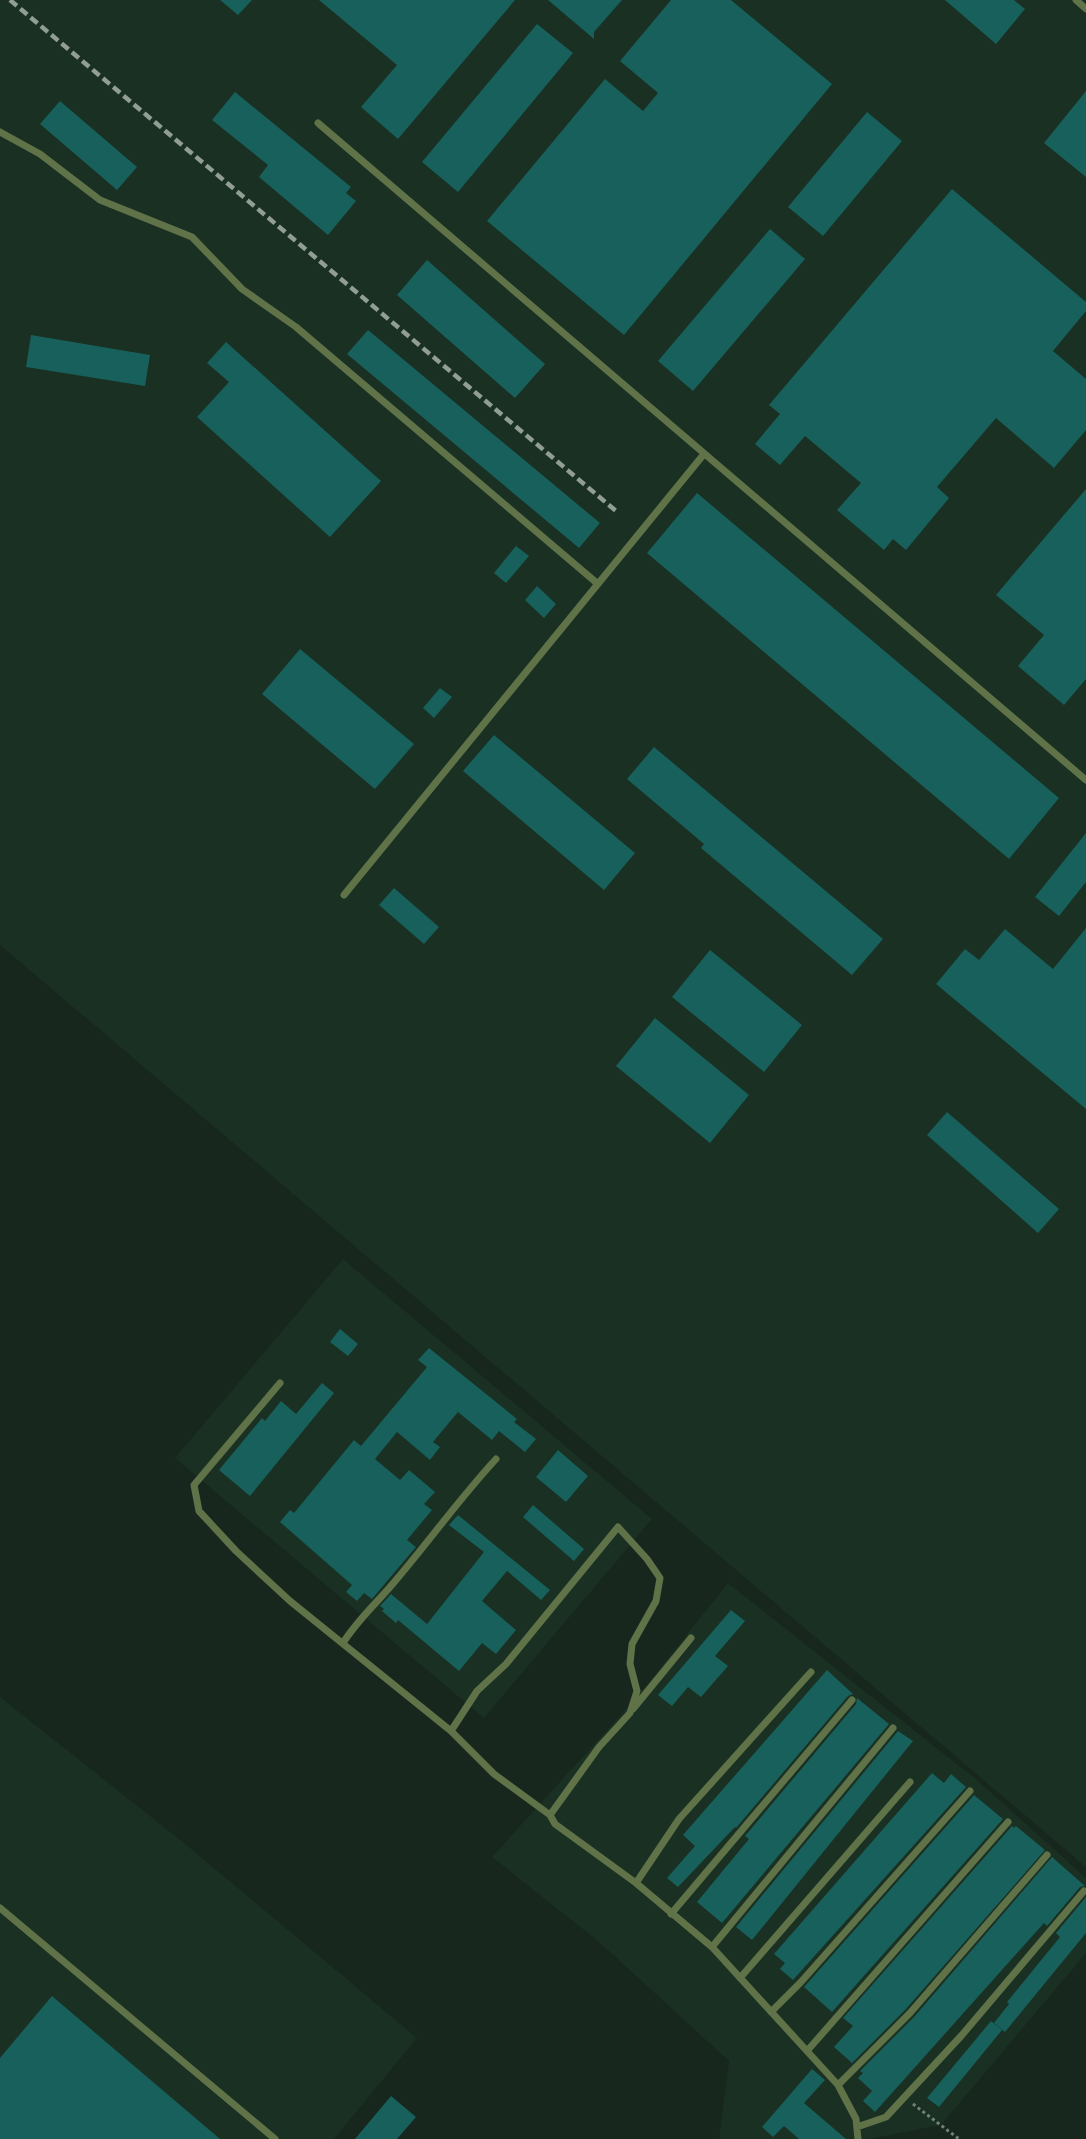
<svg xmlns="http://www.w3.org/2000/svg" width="1086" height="2139" font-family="'DejaVu Sans',sans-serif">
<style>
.built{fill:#193023}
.building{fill:#18605b}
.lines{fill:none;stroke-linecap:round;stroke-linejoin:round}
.path{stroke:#748179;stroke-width:3;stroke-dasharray:3 3;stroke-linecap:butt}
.service{stroke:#607248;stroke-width:7}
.rail{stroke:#919d95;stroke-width:4.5;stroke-dasharray:9 4.5;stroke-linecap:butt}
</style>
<rect width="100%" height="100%" fill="#17271d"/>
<path class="built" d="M0,0h1086v1867l-1086,-922z
M343,1259l309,260 -168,199 -309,-260z
M728,1583l249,197 109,98v75l-145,172 -72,14h-150l10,-78 -130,-119 -107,-85 145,-160z
M0,1697l184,146 233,195 -83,101h-334z"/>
<path class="building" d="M220,0h32l-14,15z
M319,0h196l-117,139 -37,-32 36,-42z
M548,0h74l-28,32v7z
M671,0h60l101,84 -208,251 -137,-114 118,-142 38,32 15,-18 -38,-32z
M945,0h69l11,9 -29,35z
M537,24l36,29 -115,139 -36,-30z
M1086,91v86l-42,-34z
M235,92l116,95 -5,6 10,8 -28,34 -69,-58 9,-12 -56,-45z
M60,101l77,66 -20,23 -77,-66z
M867,112l35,29 -79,95 -35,-29z
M952,189l134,113v9l-33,40 33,28v51l-32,38 -58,-50 -59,69 12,11 -43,52 -13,-11 -9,11 -47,-40 24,-27 -56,-47 -25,29 -25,-21 25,-30 -11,-9z
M770,229l35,30 -112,132 -35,-30z
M427,260l118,104 -30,34 -118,-103z
M368,330l232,193 -21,25 -232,-194z
M31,335l119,20 -5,31 -119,-19z
M226,342l155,139 -51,56 -133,-120 32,-35 -22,-19z
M1086,489v190l-22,26 -46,-39 26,-31 -48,-40z
M697,493l362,305 -50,61 -362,-306z
M516,546l13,10 -23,27 -12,-10z
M537,586l19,18 -12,14 -19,-18z
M300,649l114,95 -39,45 -113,-95z
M440,688l12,9 -18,21 -11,-10z
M494,735l141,118 -31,37 -141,-119z
M654,747l229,192 -31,36 -151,-127 3,-4 -77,-65z
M1086,833v49l-27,34 -24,-19z
M394,888l45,39 -15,17 -45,-39z
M1086,928v181l-150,-125 29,-35 14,11 26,-31 48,40z
M710,950l92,75 -38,47 -92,-75z
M655,1018l94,77 -39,48 -94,-77z
M947,1112l112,97 -21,24 -111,-98z
M340,1329l18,15 -10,12 -18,-14z
M429,1348l88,71 -3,3 22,17 -11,13 -26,-21 -7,9 -34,-28 -25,30 7,5 -10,13 -33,-28 -22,27 25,21 9,-10 26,22 -11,12 8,6 -25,30 9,7 -12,14 -32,38 -8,-6 -7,8 -11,-9 6,-7 -72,-63 10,-12 4,3 60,-73 7,6 66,-79 -9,-7z
M322,1383l12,10 -84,103 -31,-26 43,-52 3,3 16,-20 15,13z
M558,1450l30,26 -22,26 -30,-25z
M533,1505l51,44 -10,12 -51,-44z
M458,1515l92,75 -9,10 -34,-29 -25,30 34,29 -20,24 -14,-11 -23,28 -61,-51 -2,3 -14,-12 2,-2 -4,-3 11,-12 36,30 57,-72 -35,-27z
M731,1610l14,11 -30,35 13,10 -27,31 -13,-10 -16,19 -14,-11z
M827,1670l26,24 -5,2 -112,132 -1,-1 -57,60 -11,-9 28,-32 -12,-11z
M857,1698l32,26 -167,199 -25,-21 52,-63 -4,-3 111,-132z
M898,1731l15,10 -161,199 -16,-13z
M932,1773l12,10 7,-9 15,13 -173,193 -13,-11 5,-6 -11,-9z
M974,1795l29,24 -171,193 -28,-25z
M1012,1826l2,2 2,-2 29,24 -139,159 -54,54 -18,-16 19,-21 -10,-8z
M1052,1857l33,29 -5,1 -33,39 -3,-3 -169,189 -12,-11 9,-10 -14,-13 5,-5 -3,-2 54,-54z
M1086,1897v36l-81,99 -11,-9 15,-19 -2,-2 53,-65 -4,-4z
M52,1996l168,143h-220v-81z
M991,2021l11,9 -63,77 -12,-9z
M812,2069l13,11 -21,23 42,36h-47l-15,-13 -11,11 -11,-10z
M391,2096l25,21 -19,22h-42z"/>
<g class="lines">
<path class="path" d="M913,2104l46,35"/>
<path class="service" d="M1076,0l10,9
M318,123l768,657
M0,132l40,22 60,46 92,37 50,52 54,38 302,257
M344,895l360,-441
M280,1383l-86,102 5,26 37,40 54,50 161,130 43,43 56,41 5,9 81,59 76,64 126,138 18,34 2,20
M343,1643c15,-24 35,-41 53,-63 34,-40 64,-82 100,-121
M633,1709l58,-71
M451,1731l26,-40 29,-27 112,-137 29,32 13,19 -4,23 -24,43 -2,20 7,27 -7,22 -31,34 -49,68
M636,1883l43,-64 132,-147
M0,1908l275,231
M671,1914l181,-214
M712,1947l181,-219
M740,1978l170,-196
M771,2012l30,-30 169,-191
M807,2051l201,-229
M838,2085l72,-72 137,-158
M857,2127l29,-10 76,-82 122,-144"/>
<path class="rail" d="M10,0l606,511"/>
</g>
</svg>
